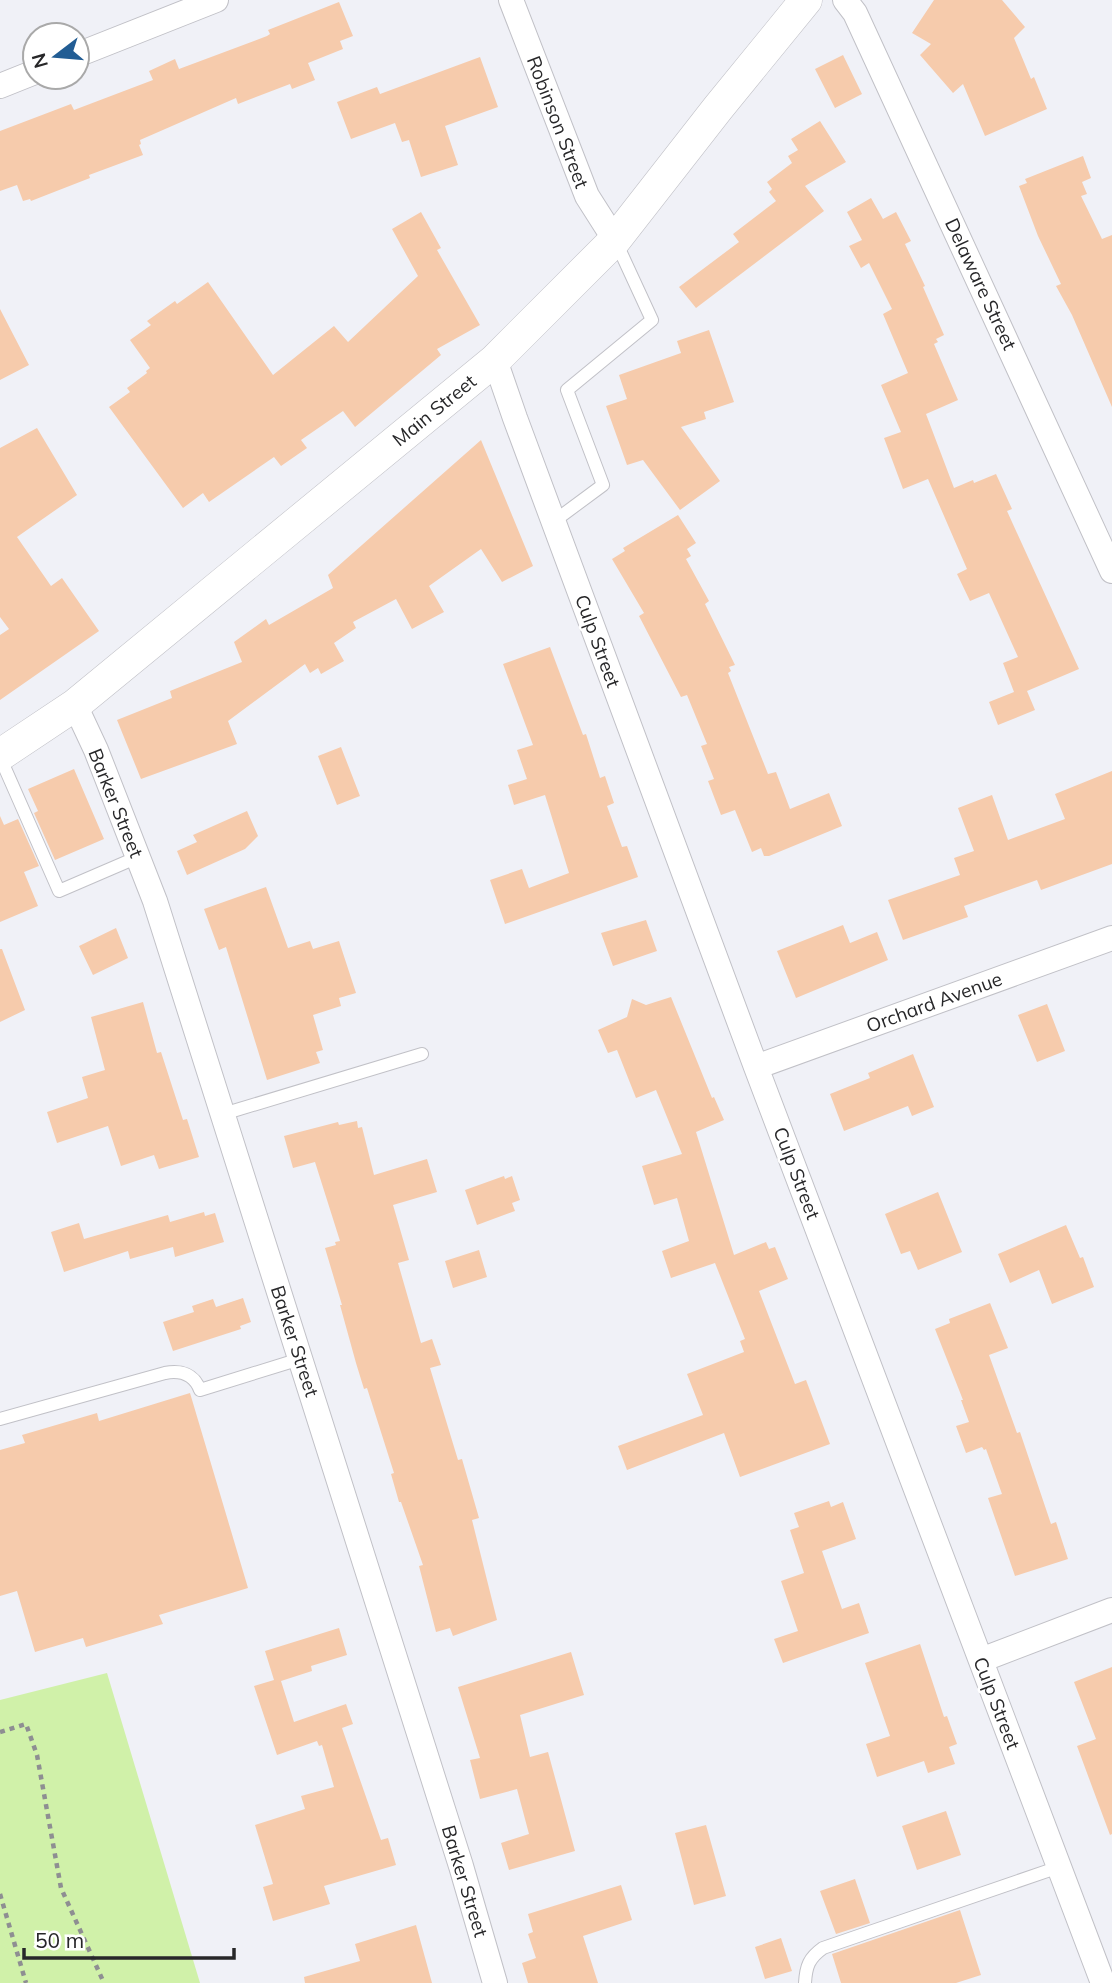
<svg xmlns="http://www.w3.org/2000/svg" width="1112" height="1983" font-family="Mulish,sans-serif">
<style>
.green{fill:#d0f1a9}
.building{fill:#f6cbac}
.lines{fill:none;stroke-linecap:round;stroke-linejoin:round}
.service-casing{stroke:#c1c1c7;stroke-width:14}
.minor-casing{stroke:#c1c1c7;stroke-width:26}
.tertiary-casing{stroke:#c1c1c7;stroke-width:33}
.path{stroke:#8e8e92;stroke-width:4.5;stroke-dasharray:5 5;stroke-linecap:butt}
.service{stroke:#fff;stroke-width:12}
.minor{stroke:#fff;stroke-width:24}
.tertiary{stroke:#fff;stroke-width:32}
.labels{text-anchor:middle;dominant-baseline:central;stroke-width:5;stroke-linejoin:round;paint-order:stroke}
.street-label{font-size:19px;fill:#272729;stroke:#fff}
</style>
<rect width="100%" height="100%" fill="#f0f1f7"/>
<path class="green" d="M107,1673l93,310h-200v-283z"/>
<path class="building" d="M934,0h68l23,27 -11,11 17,41 3,-2 13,32 -62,27 -22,-52 -10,9 -33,-38 11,-11 -19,-11z
M339,2l14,34 -13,5 3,8 -35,14 7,17 -23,9 -2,-5 -52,20 -2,-6 -96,42 1,4 -2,1 4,10 -54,20 1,3 -59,23 -1,-2 -7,2 -6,-16 -17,6v-60l71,-27 3,6 79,-30 -4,-9 26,-12 4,10 88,-33 3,-2 -2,-4z
M843,55l19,39 -27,14 -20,-39z
M480,57l18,50 -53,19 13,39 -37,12 -12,-37 -7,2 -7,-19 -44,16 -14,-37 40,-15 3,7z
M820,121l26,41 -41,24 19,25 -128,97 -17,-21 60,-45 -6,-8 43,-33 -7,-9 3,-3 -5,-7 25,-19 -4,-7 10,-6 -7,-11z
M1083,156l8,22 -9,4 5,12 -6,2 21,43 10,-4v172l-40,-92 -16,-29 5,-2 -23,-48 -19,-50 8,-3 -2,-4z
M871,198l12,21 13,-7 15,29 -6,3 20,42 -2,1 21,48 -8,4 2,3 -4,2 24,56 -32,14 28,74 19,-8 1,3 22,-9 16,35 -5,2 72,158 -52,22 8,19 -37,15 -9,-23 25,-10 -11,-29 15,-6 -29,-64 -19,8 -13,-27 10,-5 -39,-90 -25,10 -19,-51 17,-6 -20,-47 27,-12 -25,-59 9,-5 -23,-46 -8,5 -12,-22 13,-6 -15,-28z
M421,212l20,36 -4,2 43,75 -43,24 4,6 -86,72 -12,-16 -42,29 6,8 -26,18 -7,-9 -65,45 -6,-9 -20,15 -74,-101 21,-15 -3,-4 20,-15 -1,-2 4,-3 -20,-28 21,-15 -4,-4 28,-20 2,3 31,-22 65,93 61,-49 14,16 70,-66 -26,-47z
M0,309l29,56 -29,15z
M709,330l25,72 -30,10 2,7 -25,8 39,54 -40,29 -37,-50 -16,5 -21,-59 21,-7 -8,-24 62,-22 -4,-12z
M37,428l40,67 -60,42 34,49 11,-8 37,53 -99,69v-65l9,-6 -9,-12v-169z
M481,440l52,126 -31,16 -21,-33 -52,37 15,26 -32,17 -16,-30 -43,23 3,6 -22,15 10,18 -23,13 -3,-6 -8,5 -5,-9 -77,57 9,23 -96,35 -24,-59 55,-22 -2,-7 72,-29 -8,-20 32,-23 3,6 64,-37 -5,-13z
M678,515l18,28 -9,6 4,7 -5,3 23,42 -4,3 30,61 -6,2 2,4 -3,2 40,101 8,-2 14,37 39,-16 13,33 -73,30h-5l-3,-8 -9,4 -17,-42 -14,5 -13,-34 6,-2 -13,-33 6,-2 -20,-49 -6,2 -42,-81 5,-3 -32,-54 13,-8 -2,-3z
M550,647l33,88 3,-1 14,44 5,-2 9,27 -7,3 15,41 5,-1 11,31 -133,47 -15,-44 32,-11 7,19 40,-15 -24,-78 -31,10 -6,-20 19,-6 -10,-29 16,-5 -30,-81z
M341,747l19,49 -23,9 -19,-49z
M74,769l30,70 -49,21 -21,-47 4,-2 -10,-22z
M1112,771v93l-71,26 -4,-10 -73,26 4,11 -65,23 -15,-40 72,-25 -6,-17 20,-7 -16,-43 34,-13 16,45 57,-21 -10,-25z
M247,811l11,25 -13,13 -58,26 -10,-24 20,-9 -4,-7z
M0,816l4,9 14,-6 21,47 -15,6 14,34 -38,16z
M266,887l22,61 22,-7 3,8 26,-8 17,52 -17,5 2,8 -28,9 10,35 -7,2 4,11 -53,17 -41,-133 -7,3 -15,-41z
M646,920l11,31 -44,15 -12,-33z
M843,925l7,18 27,-11 11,28 -92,38 -19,-47z
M116,928l12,30 -35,17 -14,-29z
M0,949h2l23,61 -25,12z
M671,997l41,101 2,-1 10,23 -28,12 38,123 32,-13 3,7 6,-2 13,32 -29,12 36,93 11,-4 24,64 -90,33 -16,-44 -97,37 -9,-24 85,-31 -16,-41 57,-22 -4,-11 5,-2 -30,-76 -44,15 -9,-27 27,-10 -12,-43 -23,7 -12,-39 40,-12 -26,-64 -20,8 -19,-48 -9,3 -10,-23 29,-13 5,-18 14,6z
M143,1002l14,51 4,-1 22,68 4,-1 12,38 -40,12 -5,-14 -33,11 -13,-40 -51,17 -10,-31 41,-14 -6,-21 23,-7 -14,-53z
M1047,1004l18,47 -28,11 -19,-47z
M913,1054l21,53 -22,9 -4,-10 -64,25 -14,-37 40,-16 -2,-5z
M357,1121l1,7 4,-1 12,48 53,-16 10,33 -44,13 16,55 -11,3 23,80 11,-4 9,26 -11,3 28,92 4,-1 17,59 -7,2 25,100 -44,16 -3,-8 -14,4 -17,-66 4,-1 -22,-63h-2l-8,-28 3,-1 -27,-85 -3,1 -8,-26 -16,-58h2l-17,-57 11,-3 -1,-3 5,-1 -25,-79 -22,6 -9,-32 54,-14 1,3z
M504,1176l1,3 7,-3 8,24 -8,3 3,8 -38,14 -12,-35z
M938,1192l24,60 -44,18 -8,-19 -9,3 -16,-40z
M204,1212l1,4 10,-3 9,29 -49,15 -2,-10 -43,12 -2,-8 -64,21 -13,-40 28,-9 5,16 84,-24 2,7z
M1066,1225l14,33 3,-1 11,30 -42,17 -13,-34 -29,13 -12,-29z
M479,1250l8,27 -34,11 -8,-27z
M243,1298l8,24 -11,4 1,3 -68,22 -10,-29 31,-10 -2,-6 21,-7 3,8z
M990,1303l18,45 -19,7 28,78 3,-1 31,92 5,-2 12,37 -53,17 -27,-78 14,-4 -16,-45 -2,1 -2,-3 -16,6 -10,-27 13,-4 -8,-22h2l-28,-71 15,-6 -1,-4z
M190,1393l58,195 -89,27 4,9 -77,23 -3,-9 -48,14 -18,-61 -17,5v-146l25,-7 -3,-8 75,-22 2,8z
M829,1501l2,6 12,-5 13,37 -34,12 20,58 17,-6 10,30 -86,30 -9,-24 24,-8 -17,-50 23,-8 -14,-43 9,-3 -5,-14z
M339,1628l8,27 -36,11 1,5 -31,10 13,41 52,-18 7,20 -11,4 39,112 7,-2 8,27 -72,21 6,18 -57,17 -10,-34 10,-3 -18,-59 50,-16 -4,-13 33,-9 -12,-42 -3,1 -2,-5 -40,14 -23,-69 20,-6 -9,-29z
M920,1644l24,73 3,-1 10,28 -8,3 6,17 -27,9 -4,-12 -47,16 -11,-33 24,-8 -25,-73z
M571,1652l13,43 -64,20 10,42 18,-5 27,99 -66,19 -8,-27 28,-9 -12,-45 -37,10 -10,-39 10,-2 -22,-71z
M1112,1667v167l-2,1 -33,-89 19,-7 -22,-57z
M946,1811l15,44 -44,15 -15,-44z
M706,1825l20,71 -32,9 -19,-72z
M855,1879l15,44 -34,11 -16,-43z
M621,1885l11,35 -49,16 15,47h-70l-6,-20 14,-5 -8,-24 5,-2 -5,-18z
M960,1910l21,65 -25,8h-115l-9,-29z
M416,1925l16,58h-127l-1,-6 56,-16 -5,-17z
M781,1938l11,33 -27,8 -10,-32z"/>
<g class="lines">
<g class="service-casing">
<path id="service" d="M553,522l50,-37 -36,-95 85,-70 -36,-78
M0,757l59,134 79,-34
M223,1114l199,-60
M0,1419l165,-46c16,-3 29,1 35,17l100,-31
M805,1983c1,-17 4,-25 18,-35l236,-81"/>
</g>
<g class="minor-casing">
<path id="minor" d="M511,0l76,196 28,44
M845,0l10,13 257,558
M77,55l139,-55
M0,86l35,-14
M495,360l20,58 241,649 347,916
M75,705l21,45 59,151 306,965 34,117
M756,1067l356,-129
M981,1660l131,-50"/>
</g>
<g class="tertiary-casing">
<path id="tertiary" d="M0,755l75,-50 420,-345 120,-120 103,-132 88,-108"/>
</g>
<path class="path" d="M0,1732l26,-8 11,31 24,133 43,95
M0,1894l26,89"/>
<use href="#service" class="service"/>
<use href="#minor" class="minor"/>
<use href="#tertiary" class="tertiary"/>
</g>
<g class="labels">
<g class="street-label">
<text transform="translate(558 122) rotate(69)">Robinson Street</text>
<text transform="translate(981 284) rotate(65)">Delaware Street</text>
<text transform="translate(434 410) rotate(-39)">Main Street</text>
<text transform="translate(598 641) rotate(70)">Culp Street</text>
<text transform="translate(116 803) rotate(68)">Barker Street</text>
<text transform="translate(934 1002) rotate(-20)">Orchard Avenue</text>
<text transform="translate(797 1173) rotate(69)">Culp Street</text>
<text transform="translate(295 1341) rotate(72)">Barker Street</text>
<text transform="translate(997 1703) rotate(69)">Culp Street</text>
<text transform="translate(465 1881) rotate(73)">Barker Street</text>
</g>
</g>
<g transform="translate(56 56) rotate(254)"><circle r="33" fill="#ffffff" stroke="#a9a9a9" stroke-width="2"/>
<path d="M0-5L12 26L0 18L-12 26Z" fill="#225d94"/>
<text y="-10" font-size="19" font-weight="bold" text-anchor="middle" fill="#272729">N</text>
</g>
<path d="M24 1948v10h210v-10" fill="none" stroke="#272729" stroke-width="3.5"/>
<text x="35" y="1948" font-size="21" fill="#272729" stroke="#ffffff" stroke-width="5" paint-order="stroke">50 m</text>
</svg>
